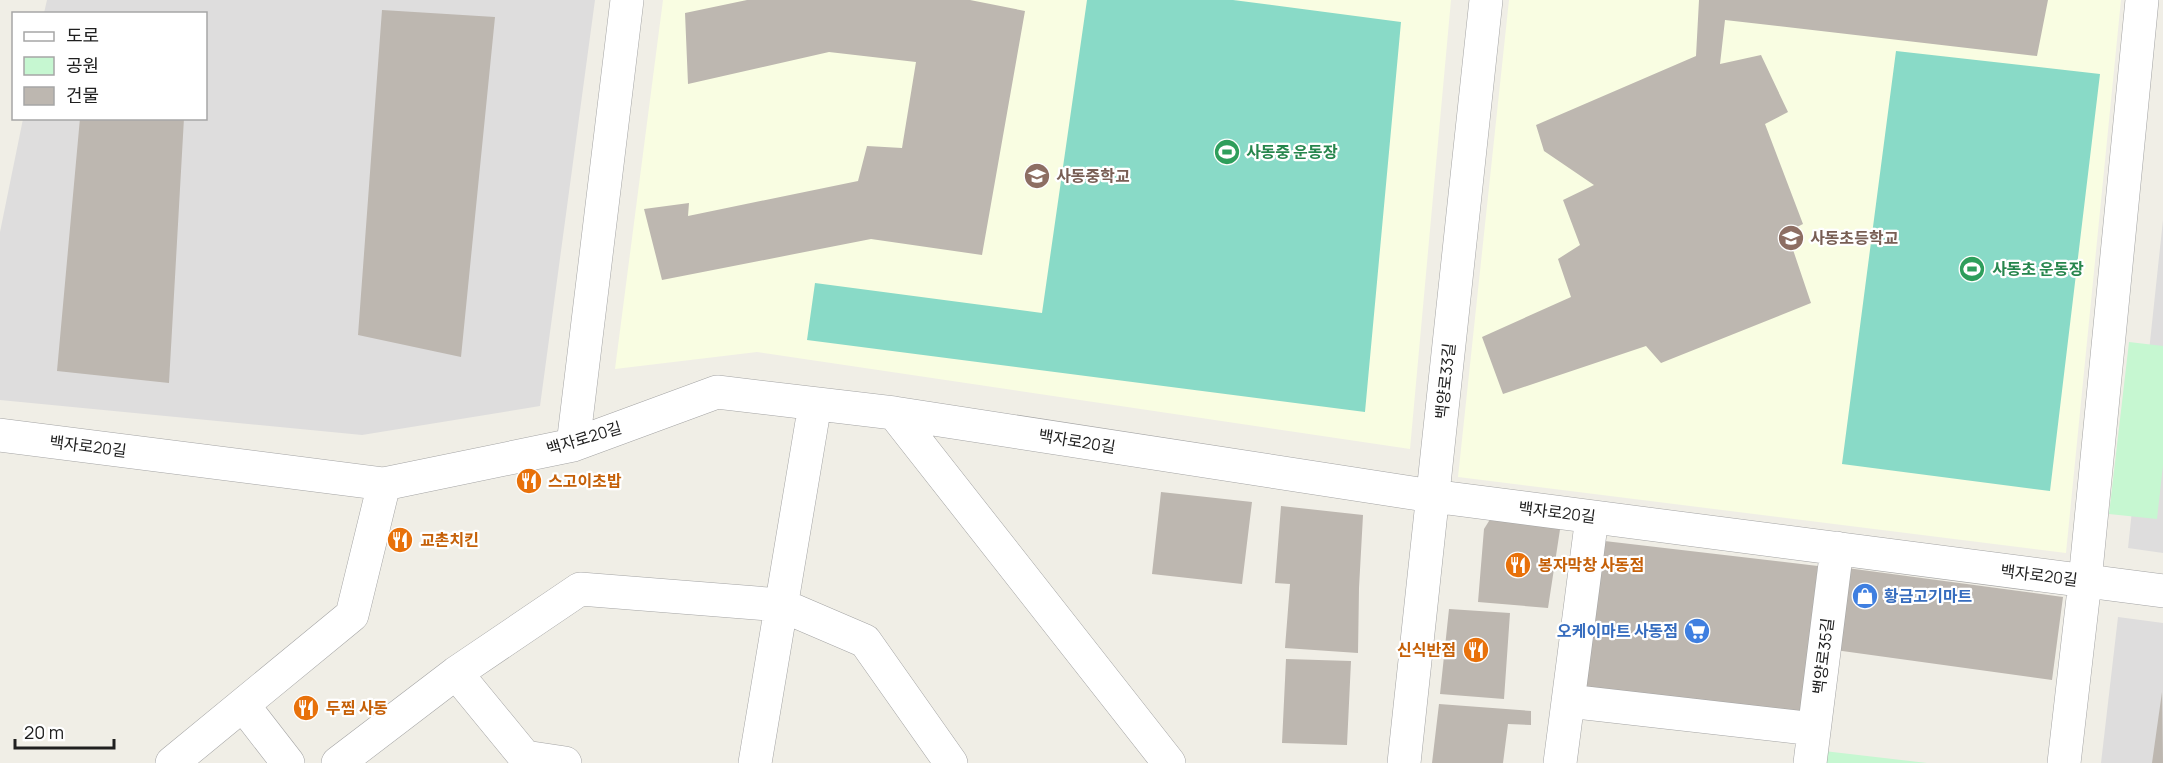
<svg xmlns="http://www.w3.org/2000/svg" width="2163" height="763" font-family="Manrope,'Noto Sans KR',sans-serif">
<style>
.residential{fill:#dedddd}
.education{fill:#f9fde2}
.park{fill:#c6f7d1}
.pitch{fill:#89dac7}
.building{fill:#bdb7b0}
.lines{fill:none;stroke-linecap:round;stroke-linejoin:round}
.minor-casing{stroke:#a4a4a4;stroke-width:34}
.minor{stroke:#fff;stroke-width:33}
.labels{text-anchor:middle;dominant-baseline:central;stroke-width:4.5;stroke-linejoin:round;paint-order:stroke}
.leisure-label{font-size:16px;font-weight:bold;fill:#27864d;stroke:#fff;text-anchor:start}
.education-label{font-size:16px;font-weight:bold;fill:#785e54;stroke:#fff;text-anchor:start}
.street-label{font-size:16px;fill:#202020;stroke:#fff}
.food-label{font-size:16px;font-weight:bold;fill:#c56008;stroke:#fff;text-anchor:start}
.shop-label{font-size:16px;font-weight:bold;fill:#366cbe;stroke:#fff;text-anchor:start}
</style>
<rect width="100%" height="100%" fill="#f0eee6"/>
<path class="residential" d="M47,0h548l-55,406 -178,29 -362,-35v-168l23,-113 183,-1v-104l-162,-1z
M2163,220v333l-35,-5z
M2118,617l45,6v140h-62z"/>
<path class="education" d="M663,0h788l-41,449 -653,-97 -142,17z
M1509,0h612l-55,553 -608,-76z"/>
<path class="park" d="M2129,342l34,4v119l-6,54 -48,-5z
M1824,751l103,12h-104z"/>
<path class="pitch" d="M1087,0h146l168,22 -36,390 -558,-72 8,-57 227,30z
M1896,51l204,23 -50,417 -208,-27z"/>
<path class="building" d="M747,0h223l55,11 -43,244 -111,-16 -209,41 -18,-71 45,-6 -1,13 170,-35 9,-35 35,2 14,-86 -87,-10 -141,32 -3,-71z
M1699,0h349l-11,56 -312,-36 -5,44 41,-9 27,57 -23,12 38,100 -16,8 24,71 -150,60 -15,-17 -143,48 -21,-57 89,-40 -13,-38 22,-14 -17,-45 31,-15 -50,-34 -8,-26 160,-69z
M382,10l113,7 -34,340 -103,-22z
M80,118h104l-15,265 -112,-12z
M1161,492l91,10 -10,82 -90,-10z
M1499,505l62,18 -13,85 -70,-6 6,-73z
M1281,506l82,9 -4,73 -1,65 -73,-5 5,-64 -15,-1z
M1596,540l222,26 -19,156 -222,-26z
M1847,568l216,29 -11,83 -217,-30z
M1449,609l61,4 -6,86 -64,-5z
M1286,659l65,2 -4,84 -65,-2z
M2162,692l1,71h-11z
M1439,704l92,7v14l-23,-1 -5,39h-71z"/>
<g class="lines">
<g class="minor-casing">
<path id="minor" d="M894,413l275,350
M0,435l384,49 189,-39 144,-53 177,21 538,83 731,95
M573,445l54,-445
M456,673l69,84 40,6
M1568,701l246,28
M243,705l45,58
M172,763l180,-148 32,-131
M338,763l118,-90 124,-84 201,16 84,36 86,122
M755,763l60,-359
M1404,763l82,-763
M1560,763l32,-246
M1810,763l27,-215
M2064,763l21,-182 57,-581"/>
</g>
<use href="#minor" class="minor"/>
</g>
<defs>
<g id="stadium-disc" transform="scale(1.35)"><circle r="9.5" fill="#2e9e5b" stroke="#fff"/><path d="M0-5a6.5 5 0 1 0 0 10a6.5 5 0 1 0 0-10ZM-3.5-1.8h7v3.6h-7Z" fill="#fff"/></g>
<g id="school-disc" transform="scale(1.35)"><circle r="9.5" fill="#8d6e63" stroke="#fff"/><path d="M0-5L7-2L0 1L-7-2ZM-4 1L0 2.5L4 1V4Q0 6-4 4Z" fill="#fff"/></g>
<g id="restaurant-disc" transform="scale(1.35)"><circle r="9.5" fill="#e8710a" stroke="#fff"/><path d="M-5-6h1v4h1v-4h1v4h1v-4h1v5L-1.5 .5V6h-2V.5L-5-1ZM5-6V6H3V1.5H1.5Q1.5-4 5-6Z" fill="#fff"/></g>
<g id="shop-disc" transform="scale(1.35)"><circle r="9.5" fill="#3f7fe0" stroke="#fff"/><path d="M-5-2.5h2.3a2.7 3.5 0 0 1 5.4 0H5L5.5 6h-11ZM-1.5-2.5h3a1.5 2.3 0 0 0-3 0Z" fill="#fff"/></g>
<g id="supermarket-disc" transform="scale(1.35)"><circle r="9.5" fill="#3f7fe0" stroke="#fff"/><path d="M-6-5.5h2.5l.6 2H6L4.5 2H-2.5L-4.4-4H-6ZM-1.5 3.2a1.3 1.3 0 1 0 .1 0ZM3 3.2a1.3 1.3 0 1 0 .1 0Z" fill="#fff"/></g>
</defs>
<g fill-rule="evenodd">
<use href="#stadium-disc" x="1227" y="152"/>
<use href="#school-disc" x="1037" y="176"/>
<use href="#school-disc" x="1791" y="238"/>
<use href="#stadium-disc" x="1972" y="269"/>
<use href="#restaurant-disc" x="529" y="481"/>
<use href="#restaurant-disc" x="400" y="540"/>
<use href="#restaurant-disc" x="1518" y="565"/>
<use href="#shop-disc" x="1865" y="596"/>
<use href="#supermarket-disc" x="1697" y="631"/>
<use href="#restaurant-disc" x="1476" y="650"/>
<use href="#restaurant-disc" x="306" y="708"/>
</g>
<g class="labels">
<g class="leisure-label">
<text x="1246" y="152">사동중 운동장</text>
<text x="1992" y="269">사동초 운동장</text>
</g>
<g class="education-label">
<text x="1056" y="176">사동중학교</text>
<text x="1810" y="238">사동초등학교</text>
</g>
<g class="street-label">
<text transform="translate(1445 381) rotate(-84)">백양로33길</text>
<text transform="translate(584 438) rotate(-17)">백자로20길</text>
<text transform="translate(1077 441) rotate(9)">백자로20길</text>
<text transform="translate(88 446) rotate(7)">백자로20길</text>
<text transform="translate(1557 512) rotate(7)">백자로20길</text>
<text transform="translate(2039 575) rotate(7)">백자로20길</text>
<text transform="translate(1823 656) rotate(-83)">백양로35길</text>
</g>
<g class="food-label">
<text x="548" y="481">스고이초밥</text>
<text x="420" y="540">교촌치킨</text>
<text x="1538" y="565">봉자막창 사동점</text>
<text x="1456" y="650" text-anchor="end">신식반점</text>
<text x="326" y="708">두찜 사동</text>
</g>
<g class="shop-label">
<text x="1884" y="596">황금고기마트</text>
<text x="1678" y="631" text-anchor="end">오케이마트 사동점</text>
</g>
</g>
<rect x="12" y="12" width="195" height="108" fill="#ffffff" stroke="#a6a6a6" stroke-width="1.5"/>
<rect x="24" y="32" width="30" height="9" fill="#ffffff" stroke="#a6a6a6" stroke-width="1.5"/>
<text x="66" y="42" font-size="18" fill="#202020">도로</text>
<rect x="24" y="57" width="30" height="18" fill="#c6f7d1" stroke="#a6a6a6" stroke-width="1.5"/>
<text x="66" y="72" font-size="18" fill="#202020">공원</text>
<rect x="24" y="87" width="30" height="18" fill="#bdb7b0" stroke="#a6a6a6" stroke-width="1.5"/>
<text x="66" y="102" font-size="18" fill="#202020">건물</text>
<path d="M15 739v9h99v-9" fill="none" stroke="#202020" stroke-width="3"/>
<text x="24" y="739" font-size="18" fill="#202020" stroke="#ffffff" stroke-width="4.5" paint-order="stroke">20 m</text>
</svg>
